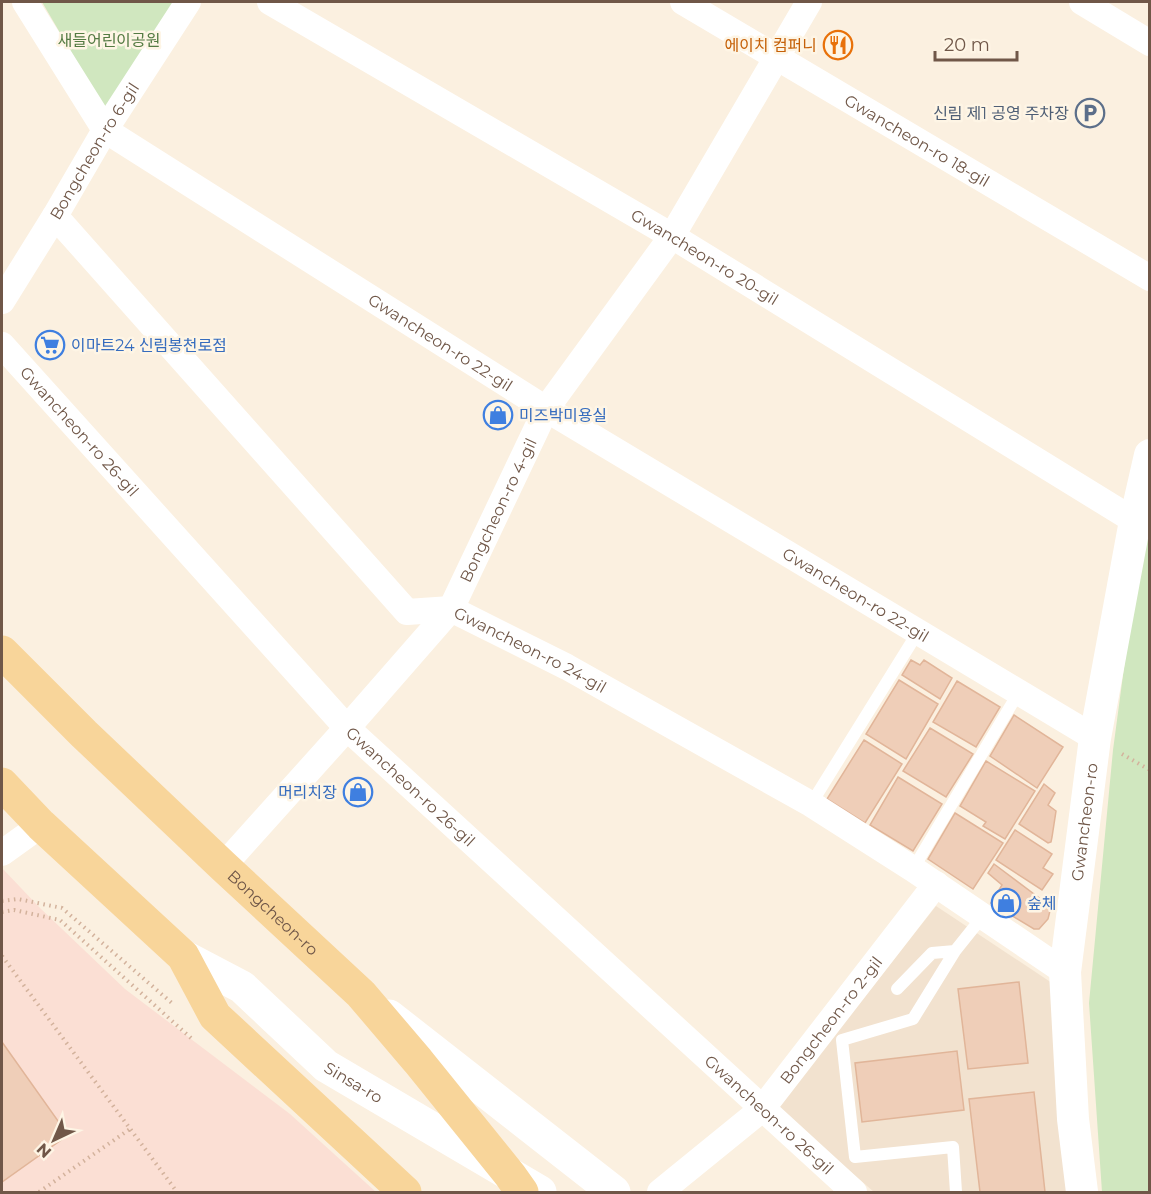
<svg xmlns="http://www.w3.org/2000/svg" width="1151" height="1194" font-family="Montserrat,'Noto Sans KR',sans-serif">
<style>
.residential{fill:#f2e2cf}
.commercial{fill:#fbdfd4}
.green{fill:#d0e7bf}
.building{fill:#efceb8;stroke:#e1b599;stroke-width:1.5}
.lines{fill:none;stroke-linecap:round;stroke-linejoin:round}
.path{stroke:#d3b29c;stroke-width:4;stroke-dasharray:1.5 4.5;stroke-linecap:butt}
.service{stroke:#fff;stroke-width:12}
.minor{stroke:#fff;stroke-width:26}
.tertiary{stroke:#fff;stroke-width:32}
.secondary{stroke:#fff;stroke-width:33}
.primary{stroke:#f8d59a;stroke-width:33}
.labels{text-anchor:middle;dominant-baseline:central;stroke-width:5;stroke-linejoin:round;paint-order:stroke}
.park-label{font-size:16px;fill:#547b43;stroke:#fef5e5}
.food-label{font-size:16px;fill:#c56008;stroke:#fef5e5;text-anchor:end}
.service-label{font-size:16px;fill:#4e5e75;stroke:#fef5e5;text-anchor:end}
.street-label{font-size:16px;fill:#705748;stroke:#fef5e5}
.shop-label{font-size:16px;fill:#366cbe;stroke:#fef5e5;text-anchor:start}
</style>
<rect width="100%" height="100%" fill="#fbf0e0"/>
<path class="residential" d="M936,906l116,77 18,209h-196l-97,-84z"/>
<path class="commercial" d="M2,868l38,40 85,81 165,125 86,78h-374z"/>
<path class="green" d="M42,2h137l-71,113z
M1149,501v691h-47l-13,-189 24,-253 29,-217z"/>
<path class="building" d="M911,660l9,5 4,-5 28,18 -12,21 -38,-24z
M899,680l39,24 -32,55 -40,-25z
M957,681l43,26 -24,40 -43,-25z
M1014,715l49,32 -26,41 -47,-32z
M930,728l43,26 -27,43 -43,-26z
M864,740l38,24 -37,59 -38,-24z
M986,761l49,30 -30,48 -22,-13 3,-4 -26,-16z
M898,777l44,27 -29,47 -43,-26z
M1044,784l11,9 -7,12 8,6 -4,26 -1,5 -3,1 -29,-19z
M955,813l48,30 -30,46 -45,-30z
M1015,830l37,24 -9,14 10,6 -11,16 -46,-30z
M994,864l56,42v5l-2,8 -9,10h-5l-43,-26 11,-18 -14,-12z
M1019,982l9,81 -60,6 -10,-80z
M2,1042l66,93 -66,47z
M957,1051l7,59 -102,12 -7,-59z
M1034,1092l11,100h-65l-11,-93z"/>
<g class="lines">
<path class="path" d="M1122,754l28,16
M2,901l16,-2 44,9 111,96
M2,912l12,-2 46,10 131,118
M2,956l175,236
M39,1192l91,-63"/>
<path class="service" d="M811,804l107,-172
M913,869l106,-177
M897,989l35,-36 23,-2
M956,1192l-3,-45 -98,10 -13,-117 71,-21 42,-68 28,-35"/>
<g class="minor">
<path id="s1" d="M25,2l80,128 441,279 549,329"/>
<path id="s2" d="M270,2l402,234 463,285"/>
<path id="s3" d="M683,2l467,276"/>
<path d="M1082,2l68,41"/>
<path id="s4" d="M55,216l352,396 44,-3 116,58 244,137 102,65 152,103"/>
<path id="s5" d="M2,301l53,-85 50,-86 83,-128"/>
<path id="s6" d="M2,345l345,383 507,464"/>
<path d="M2,853l39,-28"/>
<path id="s7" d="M223,866l124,-138 104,-119 95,-200 126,-173 137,-234"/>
<path id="s8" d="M660,1192l102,-83 174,-225"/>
</g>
<path class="tertiary" id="s9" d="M1082,1192l-9,-73 -8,-147 30,-234 40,-217 15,-66"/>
<g class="secondary">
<path id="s10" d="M183,956l59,31 84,79 214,126"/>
<path d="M389,1016l225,176"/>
</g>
<g class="primary">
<path id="s11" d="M2,652l82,82 139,132 138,128 57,67 92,114 12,17"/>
<path d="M2,784l39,41 142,131 32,60 190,176"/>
</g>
</g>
<defs>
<g id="restaurant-ring" transform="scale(1.5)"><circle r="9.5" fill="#fef5e5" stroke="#e8710a" stroke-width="1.5"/><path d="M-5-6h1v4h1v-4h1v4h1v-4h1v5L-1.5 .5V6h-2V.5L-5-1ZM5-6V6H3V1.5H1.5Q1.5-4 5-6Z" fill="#e8710a"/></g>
<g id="parking-ring" transform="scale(1.5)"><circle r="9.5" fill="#fef5e5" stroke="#5c6f8a" stroke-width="1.5"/><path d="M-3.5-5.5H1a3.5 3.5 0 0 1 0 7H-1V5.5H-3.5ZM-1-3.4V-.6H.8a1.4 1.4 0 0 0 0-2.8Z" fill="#5c6f8a"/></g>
<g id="supermarket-ring" transform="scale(1.5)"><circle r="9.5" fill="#fef5e5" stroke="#3f7fe0" stroke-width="1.5"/><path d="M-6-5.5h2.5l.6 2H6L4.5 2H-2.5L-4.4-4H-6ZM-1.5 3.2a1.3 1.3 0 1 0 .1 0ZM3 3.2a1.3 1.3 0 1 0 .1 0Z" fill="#3f7fe0"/></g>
<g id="shop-ring" transform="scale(1.5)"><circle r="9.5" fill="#fef5e5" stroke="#3f7fe0" stroke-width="1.5"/><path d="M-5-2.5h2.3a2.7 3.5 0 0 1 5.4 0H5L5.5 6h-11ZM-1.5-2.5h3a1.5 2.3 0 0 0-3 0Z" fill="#3f7fe0"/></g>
</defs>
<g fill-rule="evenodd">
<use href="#restaurant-ring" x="838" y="45"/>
<use href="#parking-ring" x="1090" y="113"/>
<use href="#supermarket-ring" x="50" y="345"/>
<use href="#shop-ring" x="498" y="415"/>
<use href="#shop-ring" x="358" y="792"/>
<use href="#shop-ring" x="1006" y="903"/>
</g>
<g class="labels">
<g class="park-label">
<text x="109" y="40">새들어린이공원</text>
</g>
<g class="food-label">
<text x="817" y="45">에이치 컴퍼니</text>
</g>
<g class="service-label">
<text x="1069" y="113">신림 제1 공영 주차장</text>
</g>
<g class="street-label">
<text stroke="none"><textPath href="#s3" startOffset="272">Gwancheon-ro 18-gil</textPath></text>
<text stroke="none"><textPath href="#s5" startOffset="176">Bongcheon-ro 6-gil</textPath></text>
<text stroke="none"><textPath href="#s2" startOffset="504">Gwancheon-ro 20-gil</textPath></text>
<text stroke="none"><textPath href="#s1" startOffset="548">Gwancheon-ro 22-gil</textPath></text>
<text stroke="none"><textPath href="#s6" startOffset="116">Gwancheon-ro 26-gil</textPath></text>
<text stroke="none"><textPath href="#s7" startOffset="453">Bongcheon-ro 4-gil</textPath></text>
<text stroke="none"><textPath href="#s1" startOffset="1034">Gwancheon-ro 22-gil</textPath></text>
<text stroke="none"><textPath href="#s4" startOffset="663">Gwancheon-ro 24-gil</textPath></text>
<text stroke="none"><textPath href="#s6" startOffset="602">Gwancheon-ro 26-gil</textPath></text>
<text stroke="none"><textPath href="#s9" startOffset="372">Gwancheon-ro</textPath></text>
<text stroke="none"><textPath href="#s11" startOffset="376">Bongcheon-ro</textPath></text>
<text stroke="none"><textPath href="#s8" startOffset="244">Bongcheon-ro 2-gil</textPath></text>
<text stroke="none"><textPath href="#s10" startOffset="214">Sinsa-ro</textPath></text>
<text stroke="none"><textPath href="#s6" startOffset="1088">Gwancheon-ro 26-gil</textPath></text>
</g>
<g class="shop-label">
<text x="71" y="345">이마트24 신림봉천로점</text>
<text x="519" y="415">미즈박미용실</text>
<text x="337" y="792" text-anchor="end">머리치장</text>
<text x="1027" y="903">숲체</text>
</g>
</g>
<rect width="1151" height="1194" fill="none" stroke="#705748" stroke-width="6"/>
<g transform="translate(54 1140) rotate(224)" stroke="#fef5e5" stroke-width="4.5" paint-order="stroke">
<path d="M0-4.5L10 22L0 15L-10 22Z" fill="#705748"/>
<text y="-9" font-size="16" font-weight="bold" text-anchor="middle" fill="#705748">N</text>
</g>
<path d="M935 51v9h82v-9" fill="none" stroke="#705748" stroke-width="3"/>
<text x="944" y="51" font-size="18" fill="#705748" stroke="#fef5e5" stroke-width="4.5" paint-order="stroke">20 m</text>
</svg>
